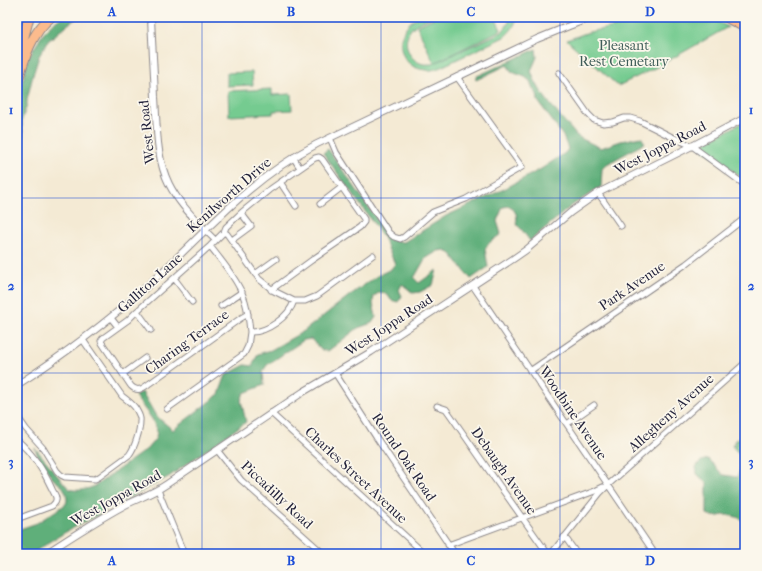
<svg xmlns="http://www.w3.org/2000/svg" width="762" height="571" font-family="'IM FELL French Canon',serif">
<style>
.green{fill:#74cb90;stroke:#4b7666}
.forest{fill:#5faf7a;stroke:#40685a}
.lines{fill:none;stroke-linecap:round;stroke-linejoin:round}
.minor-casing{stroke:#8b8688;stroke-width:7}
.tertiary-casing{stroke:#8b8688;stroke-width:8}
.primary-casing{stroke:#8b8688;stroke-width:10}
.motorway-casing{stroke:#8b8688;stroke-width:11}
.minor{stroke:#fff;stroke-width:5}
.tertiary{stroke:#fff;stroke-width:6}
.primary{stroke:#fbbb8d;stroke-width:8}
.motorway{stroke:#fbbb8d;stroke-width:9}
.grid{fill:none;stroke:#1d4ed8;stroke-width:1;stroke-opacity:0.55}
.labels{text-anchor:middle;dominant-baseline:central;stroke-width:3.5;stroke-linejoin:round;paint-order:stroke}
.park-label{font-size:14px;fill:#3f5d59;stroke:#fbf7ec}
.street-label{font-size:14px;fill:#22223b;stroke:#fbf7ec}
.neatline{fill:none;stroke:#1d4ed8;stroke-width:1.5}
.grid-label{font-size:13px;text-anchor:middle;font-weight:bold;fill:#1d4ed8}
</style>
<rect width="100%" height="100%" fill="#fbf7ec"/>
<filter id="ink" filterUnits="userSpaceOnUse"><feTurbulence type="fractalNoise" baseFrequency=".025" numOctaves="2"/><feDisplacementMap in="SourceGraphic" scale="8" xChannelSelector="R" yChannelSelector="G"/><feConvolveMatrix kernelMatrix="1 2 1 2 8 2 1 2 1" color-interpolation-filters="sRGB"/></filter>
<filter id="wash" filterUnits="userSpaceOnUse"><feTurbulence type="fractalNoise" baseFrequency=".012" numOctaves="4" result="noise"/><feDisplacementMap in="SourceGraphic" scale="16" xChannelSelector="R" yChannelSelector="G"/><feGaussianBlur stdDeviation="0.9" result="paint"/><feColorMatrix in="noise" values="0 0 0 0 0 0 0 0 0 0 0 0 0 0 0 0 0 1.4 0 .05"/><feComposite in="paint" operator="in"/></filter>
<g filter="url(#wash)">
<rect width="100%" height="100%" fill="#f4ead4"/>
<path class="green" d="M418,17h14c-6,3 -15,6 -20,11 -10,11 -6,29 8,35 4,2 8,1 12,1l70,-32 6,-8 3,-7h6c-2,9 -6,14 -13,20l-63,30c-5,2 -10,4 -15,3 -30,-2 -34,-40 -8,-53z
M436,17h59l6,13 -67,33 -17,-37z
M664,17h41l8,2 15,8 -71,40 -39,19 -51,-46 22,-8z
M252,72l1,13 -26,1v-13z
M272,89v6l19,-1 1,16 -19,1v3l-44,2 -1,-25z
M745,121v59l-45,-33 1,-2z"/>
<path class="forest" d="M62,17h28l-13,1 -10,7 -19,16 -9,15 -6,19 -6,25v4l-5,16 1,17 -6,3v-38l12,-46 16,-25 11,-10z
M536,49l1,8 -6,14c8,24 29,44 45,64l6,4 19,9 20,-7 20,-4 4,6 -38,21 -5,5 -1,18 -30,19 -41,35 -8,-11 -6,-6c2,-9 0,-12 -6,-18l-7,1 -6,14 4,13 -12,9 -4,6 3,18 -17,12 -20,-25 -6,-4 -7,1 -13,8 -11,19 5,5 18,-13 -4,15 -13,7 -7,1 -11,-9 -3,6 3,6 -4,6 -7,-2 -4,-6 -7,-2 -6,4 -1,7 3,14 -4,6 -14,5 -30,23 -7,-1 -10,-11 -7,1 -37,25 -4,6 1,14 -20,8 -3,7 5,22 -76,54 -106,57 -33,21h-14v-24l20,-7 23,-15 6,-4 1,-4 -1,-7 -3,-6 -11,-9 -15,-24 -2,-6c9,10 17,21 26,32 3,3 6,7 9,9 7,3 18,0 25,-3l52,-37 9,-11 1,-7 -5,-12 -17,-23 7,-4 14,24 17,14 46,-36 7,-19 19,-10 7,1 6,-12 13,-4 33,-19 46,-36 27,-19 14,-7 4,-5 -13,-29 -59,-82 5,-4 59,84c6,7 8,9 17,9l42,-26 58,-27 37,-20 24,-16 3,-4 -5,-13 -25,-35 -1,-7 -4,-5 -3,-8 -5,-4 -13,-5 -5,-7 -31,15 -1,-3z
M743,436l2,4v82c-5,-4 -12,-7 -19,-7 -9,0 -8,4 -19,-1v-31l-10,-9 -1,-7 5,-6 7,-2 15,16 14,2c7,-17 8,-16 -5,-31l4,-6z"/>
</g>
<g filter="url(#ink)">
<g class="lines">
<g class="minor-casing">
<path id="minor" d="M559,73l29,41 6,6 9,3 10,-1 11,-4h6l10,3 30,15 22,10 53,39
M330,138l6,14 53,81 5,4 6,2 4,-2 29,-25 33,-13 56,-32 -65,-90
M293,157l7,11
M280,182l16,24
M598,193l23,33
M320,204l22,-17
M740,222l5,4
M205,230l10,10
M224,232l3,2 32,45 15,12 20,10h11l12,-5 56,-41
M232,240l19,-14 -10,-13
M210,246c11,14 30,37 35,55 3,10 4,20 5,31
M255,274l21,-15
M174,278l18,24
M473,286l182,268
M221,306l21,-14
M137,311l14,19
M248,314l-7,4 -91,65c-7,5 -12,10 -19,3l-29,-43 -1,-2 2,-3 25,-18 9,-9 73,-65 14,-14 2,-5 15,-14 28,-23 46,-32 4,-1 3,2 42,60v3l-4,5 -48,33 -41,30
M111,318l7,9
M530,371l156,-107 59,-46
M335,373l41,64 79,117
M123,374l22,-16
M437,406l9,3 5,7 48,69 49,69
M167,409l77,-55 4,-8 2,-14c16,1 39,-15 44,-31
M271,413l154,141
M17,416l9,13 17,19 14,23 4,4 4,2 30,2 4,-2 30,-22c6,-8 11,-24 11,-34 1,-4 -2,-8 -4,-12 -3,-5 -9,-9 -14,-13l-39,-56
M567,424l27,-19
M17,440c15,13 27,31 35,49 1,3 4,6 4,9 1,4 -2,6 -4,8l-35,13
M217,450l24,30 83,74
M158,490l26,64
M564,537l3,3 10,14
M448,545l147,-54 8,-4
M551,554l49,-61 8,-8 137,-122"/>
</g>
<g class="tertiary-casing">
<path id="tertiary" d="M151,17c1,27 3,53 4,80 2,29 1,61 14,87 9,18 23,32 36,46
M17,385c45,-29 88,-61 128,-97 33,-30 64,-63 97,-92 23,-20 48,-38 75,-52l220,-105 32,-13 24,-9
M45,554c26,-17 52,-34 80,-49 14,-7 29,-12 42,-21l136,-92 68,-40 142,-93 13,-9 45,-38 27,-19 94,-47 53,-28"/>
</g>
<g class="primary-casing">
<path id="primary" d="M725,17l20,11"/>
</g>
<g class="motorway-casing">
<path id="motorway" d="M17,63l12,-46
M17,84c7,-25 14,-51 34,-67"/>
</g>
<use href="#minor" class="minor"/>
<use href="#tertiary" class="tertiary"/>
<use href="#primary" class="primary"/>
<use href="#motorway" class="motorway"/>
</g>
</g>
<path class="grid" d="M202,17v537M381,17v537M560,17v537M17,198h728M17,373h728"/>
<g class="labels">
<g class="park-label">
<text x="624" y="45">Pleasant<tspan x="624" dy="16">Rest Cemetary</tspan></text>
</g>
<g class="street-label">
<text transform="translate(147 132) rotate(-96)">West Road</text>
<text transform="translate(660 148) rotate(-27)">West Joppa Road</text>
<text transform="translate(229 195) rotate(-41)">Kenilworth Drive</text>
<text transform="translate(150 283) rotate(-42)">Galliton Lane</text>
<text transform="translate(632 286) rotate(-34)">Park Avenue</text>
<text transform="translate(389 325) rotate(-33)">West Joppa Road</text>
<text transform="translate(187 342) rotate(-36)">Charing Terrace</text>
<text transform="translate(573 413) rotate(56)">Woodbine Avenue</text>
<text transform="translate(671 413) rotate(-42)">Allegheny Avenue</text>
<text transform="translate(404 457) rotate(56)">Round Oak Road</text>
<text transform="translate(504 471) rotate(55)">Debaugh Avenue</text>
<text transform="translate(356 475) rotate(43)">Charles Street Avenue</text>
<text transform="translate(277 495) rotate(43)">Piccadilly Road</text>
<text transform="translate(116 498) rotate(-29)">West Joppa Road</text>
</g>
</g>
<rect width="762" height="571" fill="none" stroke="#fbf7ec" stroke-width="44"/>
<rect x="22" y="22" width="718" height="527" class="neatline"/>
<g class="grid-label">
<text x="112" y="16">A</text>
<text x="291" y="16">B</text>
<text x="471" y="16">C</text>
<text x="650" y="16">D</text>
<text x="11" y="114">1</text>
<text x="751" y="114">1</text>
<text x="11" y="290">2</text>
<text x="751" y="290">2</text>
<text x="11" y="466">3</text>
<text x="751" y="466">3</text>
<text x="112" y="565">A</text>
<text x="291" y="565">B</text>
<text x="471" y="565">C</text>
<text x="650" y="565">D</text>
</g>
</svg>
